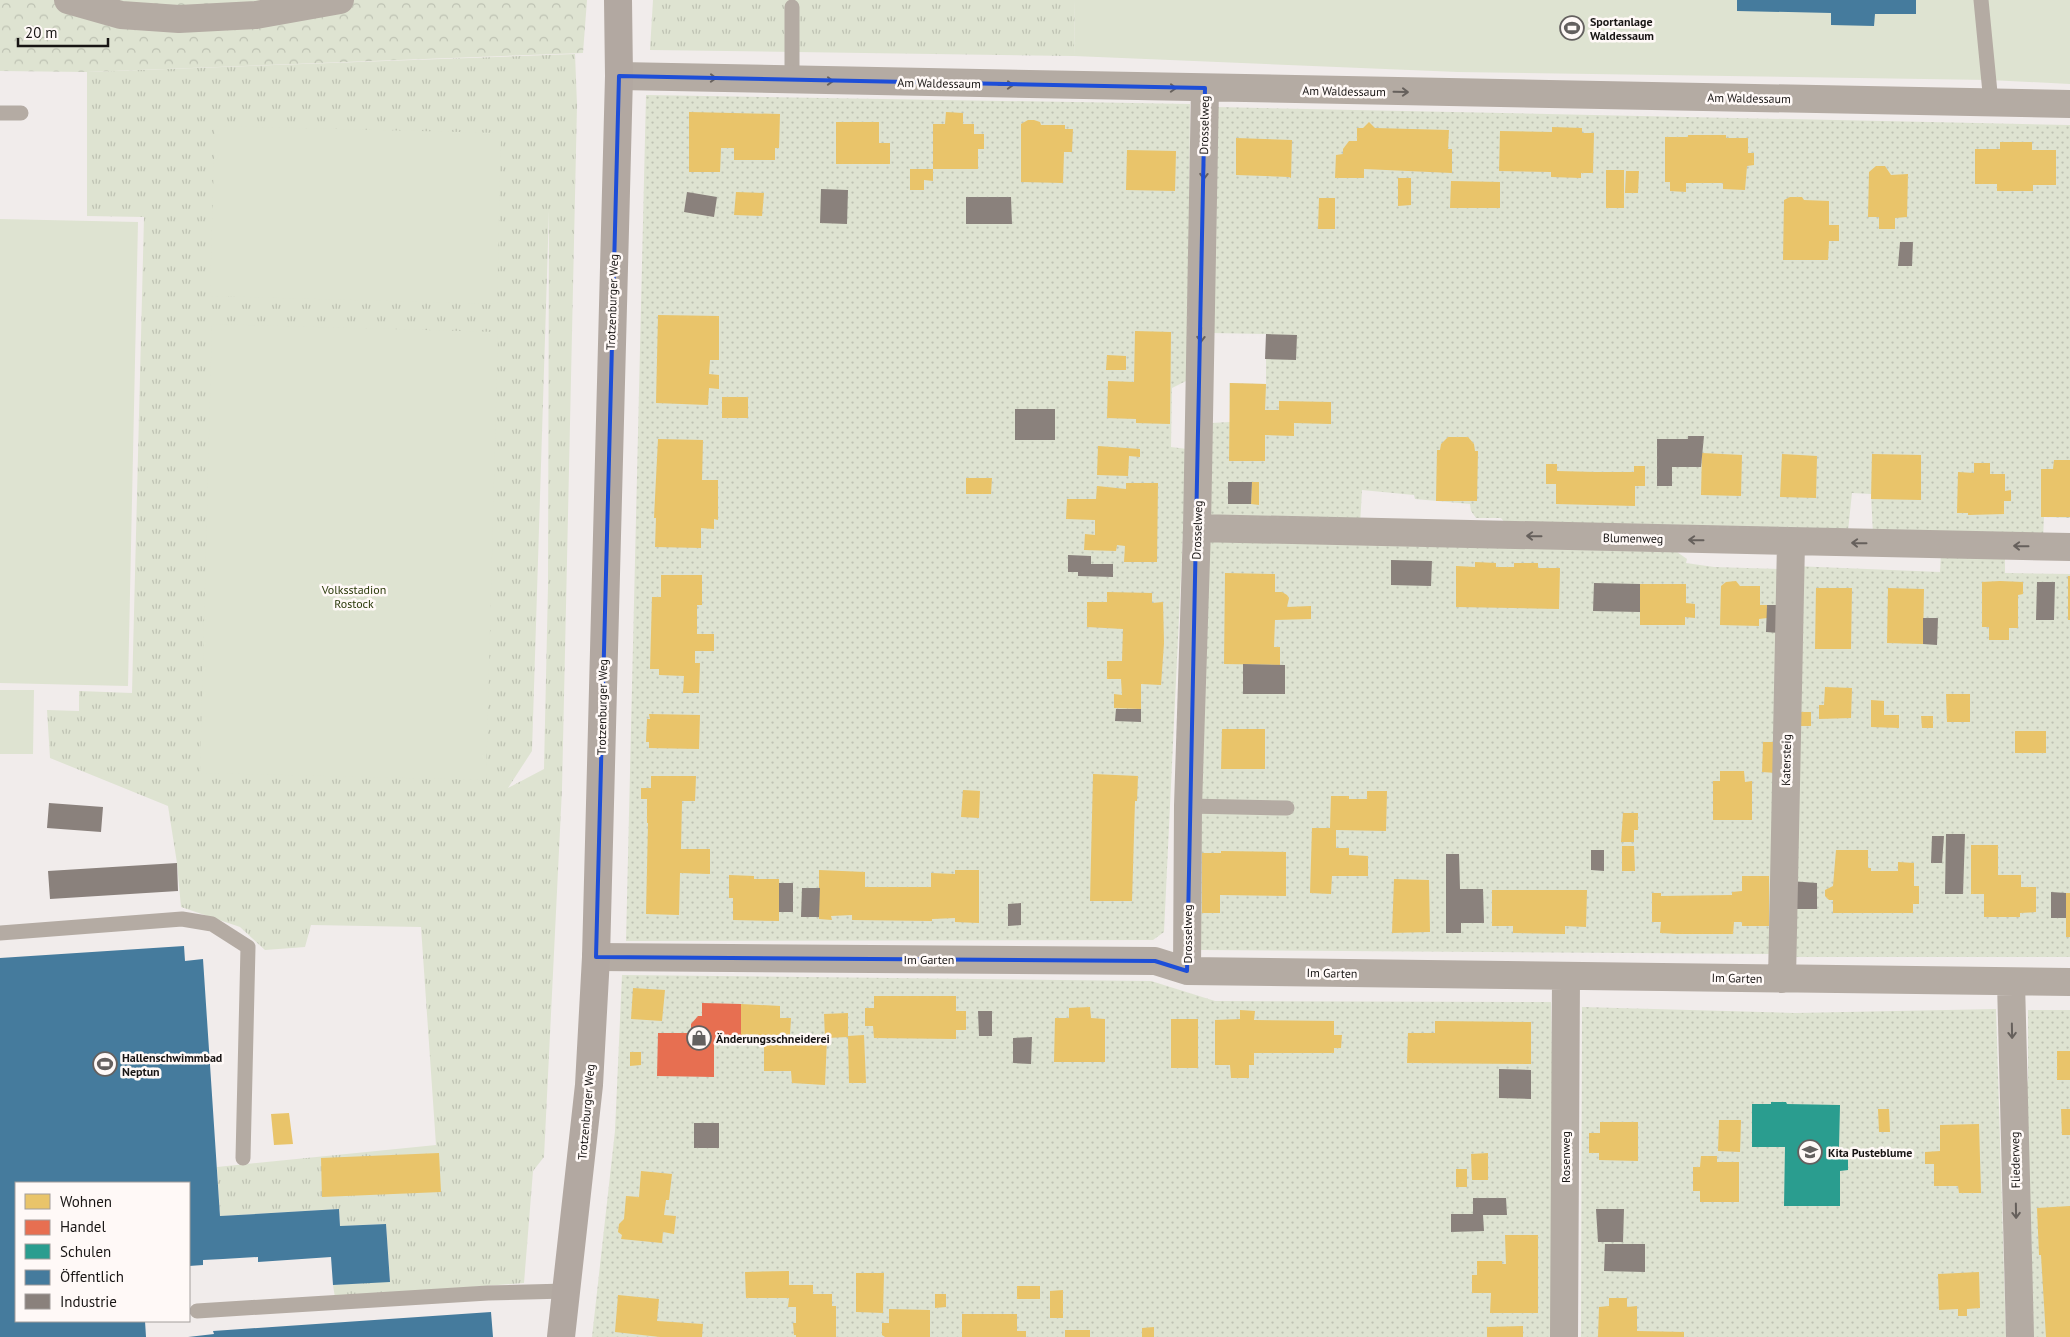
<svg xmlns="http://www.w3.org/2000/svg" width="2070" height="1337" font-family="'PT Sans',sans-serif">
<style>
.grass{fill:url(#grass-tufts);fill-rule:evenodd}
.forest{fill:url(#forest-crowns)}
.garden{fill:url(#garden-dots)}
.pitch{fill:#dee3d1}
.homes{fill:#e9c46a}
.shops{fill:#e76f51}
.schools{fill:#2a9d8f}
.public{fill:#457b9d}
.industry{fill:#8a817c}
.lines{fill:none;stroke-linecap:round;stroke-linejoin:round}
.lane{stroke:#b4aba3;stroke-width:15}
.street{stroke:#b4aba3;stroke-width:28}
.secondary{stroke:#b2a8a1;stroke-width:28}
.oneway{stroke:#66605c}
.marked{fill:none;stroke:#1d4ed8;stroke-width:4;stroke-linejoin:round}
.labels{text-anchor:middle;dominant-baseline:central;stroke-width:5;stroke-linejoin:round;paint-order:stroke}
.poi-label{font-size:12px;font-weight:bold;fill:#181514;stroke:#fff9f7;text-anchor:start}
.street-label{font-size:12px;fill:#181514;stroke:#fff9f7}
.park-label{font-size:12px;fill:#2d3c0d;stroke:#fff9f7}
</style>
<defs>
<pattern id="grass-tufts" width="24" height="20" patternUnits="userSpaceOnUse" patternTransform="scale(1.25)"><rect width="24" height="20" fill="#dee3d1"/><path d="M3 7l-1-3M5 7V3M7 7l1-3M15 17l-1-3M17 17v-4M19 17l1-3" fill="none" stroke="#bec2b3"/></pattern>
<pattern id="forest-crowns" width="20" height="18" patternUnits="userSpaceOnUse" patternTransform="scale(1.25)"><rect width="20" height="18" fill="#dee3d1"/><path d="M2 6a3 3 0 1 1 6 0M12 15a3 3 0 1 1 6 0" fill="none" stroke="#bec2b3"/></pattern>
<pattern id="garden-dots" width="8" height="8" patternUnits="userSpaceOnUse" patternTransform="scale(1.25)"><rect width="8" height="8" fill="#dee3d1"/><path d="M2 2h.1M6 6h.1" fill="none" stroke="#bec2b3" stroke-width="1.8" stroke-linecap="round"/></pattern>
</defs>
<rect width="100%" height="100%" fill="#f1eceb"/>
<path class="grass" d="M653,0h422l-1,56 -424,-6z
M575,54l2,51 -15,684 -18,368 -11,14 -9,112 -189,15 -2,-13 57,-4 -4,-57 -46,2 -1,-17 -119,7 -3,-49 219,-22 -15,-218 -110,-2 -6,22 -40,3 -25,-23 -59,-20 -4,-44 -9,-57 -118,-48 -3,-48 32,1v-20l53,2 12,-476 -57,-1v-144zM549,211l-1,375 -4,183 -36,19 24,-37z"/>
<path class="forest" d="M0,0h587l-4,53 -496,19 -87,-1z"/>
<path class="garden" d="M646,95l544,9 -2,276 -16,8 -1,59 16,2 -23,483 -11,8 -527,1z
M1215,107l855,18v393l-26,-1 -1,22 -170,-4 -2,-41 -19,-1 -4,38 -341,-6 -6,-7h-25l-5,-7 -1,-7 -55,-5 -1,-4 -52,-5 -2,35 -152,-6 3,-96 19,-1 -1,-39 37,1v-50l-56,-1z
M1205,537l465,10 17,12 -1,4 28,4 70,2 -7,383 -9,2 -567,-4 -2,-133z
M1941,554h64v19l65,1v383h-283l7,-391 146,6z
M622,975l529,6 64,20 336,1 6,335h-965l23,-206z
M1582,1007l213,6 201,-4 10,328h-425z
M2028,1010h42v327h-40l-10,-229 8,-28z"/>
<path class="pitch" d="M1075,0h995v84l-81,-4 -531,-8 -384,-16z
M215,126l286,7 -4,171 -287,-8z
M0,219l138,3 -10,464 -128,-3z
M212,324l286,8 -12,448 -286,-7z
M0,690h34l-1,64h-33z"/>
<path class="homes" d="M689,112l91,2 -1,34h-4v12h-41v-12h-13l-1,24h-31z
M946,112l17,1v11h11v10h10v15h-6v20h-45v-45h12z
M1028,120h6l6,2 1,3h24v4h8l-1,23h-8l-1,31 -42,-1v-58z
M836,122h43v21h11v21h-54z
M1369,122l6,6 74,2 -1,19h4v24l-88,-4v9h-29l1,-23 7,-1v-5l6,-8h8v-13h6z
M1552,127l30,1v5h12l-1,40h-12v5l-30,-1v-5l-52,-1 1,-40 52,1z
M1688,135h38v3h22v15h6v12l-7,1 -2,24 -22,-1v-6h-37v9l-16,-1v-9h-5v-45h23z
M1236,138l56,2 -1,38 -2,-1 -53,-2z
M2000,142h32v8h24v35h-23v6h-36v-7h-22v-35h25z
M1127,150l49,1 -1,40 -49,-1z
M1876,166h9l6,9 17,-1 -1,43 -12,1v11h-16v-12h-11l1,-45z
M910,169h23v12l-9,-1v10h-14z
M1606,170h18v38h-18z
M1626,171h13l-1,22h-13z
M1398,178h13v27l-13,1z
M1451,181l49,1v26h-50z
M736,192l28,1 -2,23 -28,-1z
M1790,197h12l2,3 25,1v24h10v16h-10l-1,19h-45l1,-60z
M1319,198h16v31h-17z
M658,315l61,1v44h-9l-1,14 10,1v14l-10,-1 -1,17 -52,-2z
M1135,331l36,1 -1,92 -34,-1v-4l-29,-1 1,-37 26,1z
M1107,355l19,1v14h-20z
M1230,383l36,1 -1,26h14v-9l52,1v22l-37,-1v13l-29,-1v26h-36z
M722,397h26v21h-26z
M1448,437h20l6,7 1,7h3l-1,50h-41l1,-51h3l1,-6z
M658,439l45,1 -1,40h16v40l-4,-1v10l-13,-1v20l-46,-1 1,-29h-2z
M1098,446l42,3v8l-11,-1 -1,20 -31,-1z
M1702,453l40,2 -1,41 -40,-1z
M1782,454l35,2 -1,42 -36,-1z
M1872,454l49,1v45l-50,-1z
M2054,460h16v57h-29v-48h12z
M1974,463h16v11h15v17l6,-1v11h-7v13l-36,1v-2h-11l1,-41 16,1z
M1546,464h11v7l38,1h39v-6h11v20h-10v20l-79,-2v-20h-10z
M966,478h26l-1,16h-25z
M1252,482h7v23l-8,-1z
M1126,483h32l-1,79h-33l1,-16 -8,-1 -1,6 -32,-1 1,-16 10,1v-15l-29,-1 1,-20h29l1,-13 29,3z
M1475,562l21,1v4h18v-4h24v5h22l-1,41 -103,-2v-41l19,1z
M1225,573l50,1v18h7l5,3 2,3 -2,9 24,-1v13l-36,1 -1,27h6v18l-56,-1z
M661,575h41v30h-5v29h17v17h-19v12h5l-1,30h-16l1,-17 -25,-1v-6h-9l2,-72h9z
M2068,576h2v44h-2z
M1736,581l4,5h20v19h7v13l-8,1v7l-39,-1 1,-39 5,-4z
M2000,581l23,1v12l-5,1v33h-9v12h-20v-13h-7v-45z
M1640,584h46v19l9,1v14l-10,-1v8h-45z
M1816,588h36l-1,61h-36z
M1888,588l36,1 -1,55 -36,-1z
M1107,592l45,1v10l11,-1 1,41 -3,42 -20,-1v25l-27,-1v-14l8,1 -1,-16h-14v-18h15l1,-32 -36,-2v-25h20z
M1825,687l27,1 -1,30 -32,1v-14h5z
M1946,694h24v28h-23z
M1871,700l13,1v14h15v13l-28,-1z
M1796,712h15v14h-15z
M649,714l51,1 -1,34 -50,-1v-6h-3l1,-23h3z
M1921,716h12v12h-11z
M1222,729h43v40h-44z
M2015,731h31v22h-31z
M1763,742h16l-2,31 -15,-1z
M1720,771h24l1,11 7,-1v39h-39v-39h7z
M1093,774l45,2 -1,25h-2l-3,100h-42z
M651,776h45l-1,25h-13l-1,48h29v25l-30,-1 -1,42 -33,-1 2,-91h-1v-24h-6v-11h10z
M963,790l17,1 -1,27 -18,-1z
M1367,791h20l-1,40 -50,-1v18h13v7l19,1v20h-36l-1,18 -21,-1 2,-65h18l1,-32h18v3h18z
M1623,813h15v17h-4v12h-13z
M1971,845h27v30h23v12h15v25l-16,1v4h-36v-23h-13z
M1622,846h12l1,25h-13z
M1836,850h32v18h3v3h27v-9l16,1v23h5v18h-6v9h-80v-13h-4l-4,-4v-6l8,-4z
M1221,851l65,1v44l-66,-1v18h-18v-60h19z
M819,870l46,2v15h66v-14l24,1v-4h24v53l-24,-1v-4l-23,1v2l-80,-1v-5l-21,1 1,4 -13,-1z
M729,875l25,1v3h25v42l-46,-1v-22h-4z
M1742,876h27v50h-27v-4h-8l-1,12h-56l-17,-1 1,-11h-9v-29h9v3l71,-1v-3l10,-1z
M1394,879l35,1 1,52 -38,1z
M1492,890h95l-1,37 -21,-1v8l-52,-1v-7h-21z
M2066,893h4v44h-4z
M633,988l32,2 -3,31 -31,-2z
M874,996h82v15h10v19h-10v9l-82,-1 -1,-12h-8v-18h9z
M741,1004l39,2v12h11l-1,17 -11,-1v11h25v-9l21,2 -1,-24 24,-1v24v-1l16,-1 2,48h-17l-1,-46 -21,1 -2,47 -33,-2 -1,-12h-27v-27h-23z
M1090,1007l1,11 14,1v43h-51l1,-44h14v-10z
M1240,1010l15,1 -1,9 80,1v14h8l-1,13h-7v5h-80v12h-5v13h-18l-1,-13h-15v-45l25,-1z
M1171,1019h27v49h-27z
M1435,1021l96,1v42l-124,-1 1,-30h27z
M2057,1051h13v29h-13z
M630,1052h11v13l-11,1z
M1878,1109h11l1,23h-11z
M2061,1109h9v26h-8z
M289,1113l4,31 -19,1 -3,-31z
M1719,1120h22l-1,32 -22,-1z
M1600,1122h38v39l-39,-1v-7h-10v-20h11z
M1979,1124l2,69h-22l-1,-7h-24v-22h-9v-12l15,-1v-26z
M439,1153l2,39 -119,5 -1,-39z
M1488,1153v27h-16l-1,-26z
M1701,1156h16v6h22v40h-39v-11h-7v-24h7z
M1456,1169h11v18h-11z
M641,1171l31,3 -3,26h-3l-2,15 12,1 -2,18 -11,-2 -1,11 -41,-4 1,-4 -4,-3 1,-8 5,-5 2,-23 13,1z
M2070,1206v131h-24l-5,-82h-2l-2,-47z
M1505,1235h33v78h-48l1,-20h-19v-18h5v-14h25v3h4z
M789,1271v14h24v9h19v12h4v31h-40v-2h-2l-1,-12h3v-16h-8l1,-9h-43l-1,-26z
M1979,1272l1,36 -13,1v7h-9v-7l-19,1 -1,-36z
M856,1273h28l-1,40 -27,-1z
M1017,1286h23v13h-23z
M1063,1290v28h-13v-27z
M935,1294h11v13l-11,1z
M618,1295l41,4 -2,22 46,3 -1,13h-42l-45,-5z
M1609,1298h18v9l10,-1v25l47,1v5h-86l1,-30 10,-1z
M889,1309l41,1v27h-45l-3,-2v-12h7z
M962,1314h55v17h9v6h-64z
M1523,1326v11h-36v-10z
M1154,1327v10h-12v-9z
M1065,1330h25v7h-25z"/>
<path class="shops" d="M702,1003l39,1v40h-27v33l-57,-1 1,-43h33v-9l7,-8h4z"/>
<path class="schools" d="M1771,1102h15l1,2 53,1 -1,43h-5v8l14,-1v15l-8,1v35h-56l1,-59h-33v-43h19z"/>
<path class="public" d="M1737,0h179v14h-41l-1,12 -43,-1v-12l-94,-2z
M184,946l1,15 18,-2 17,257 119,-7 1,17 46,-2 4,58 -57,3 -2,-28 -73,5v-5l-35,2 -20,1v5l-14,1v-83h-173v138h129l1,16h-146v-379z
M491,1312l2,25h-305l26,-3 -1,-3z"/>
<path class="industry" d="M821,189l27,1 -1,34 -27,-1z
M687,192l30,5 -3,20 -30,-5z
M966,197h45l1,27h-46z
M1900,242h13l-1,24h-14z
M1266,334l31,1 -1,25 -31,-1z
M1015,409h40v31h-40z
M1688,436h16l-3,31h-29v19h-15v-47h31z
M1228,482h24l-1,22h-23z
M1068,555l23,1v8h22v13l-35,-1v-4h-10z
M1391,560l41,1 -1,25 -40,-1z
M2037,582h18l-1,38h-18z
M1594,583l46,1v28l-47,-1z
M1767,605h14v28l-15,-1z
M1923,618h15l-1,27 -14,-1z
M1243,664l42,1v29h-42z
M1116,709h25v13l-26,-1z
M49,803l54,4 -2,25 -54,-4z
M1946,834h19l-2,60h-18z
M1932,836h12l-2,27h-11z
M1591,850h13v21l-13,-1z
M1446,854h13l1,35h23l1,34h-23v10h-15z
M177,863l1,28 -128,8 -2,-28z
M1790,881l27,2v26h-27z
M779,883h14v29h-14z
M802,888h18l-1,29h-18z
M2051,892l15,1v25h-15z
M1021,903v22l-13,1v-22z
M978,1011h14v25h-13z
M1032,1037l-1,27 -18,-1v-25z
M1499,1069l32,1v29l-32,-1z
M694,1123h25v25h-25z
M1473,1198h33l1,17h-24l1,16 -33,1v-18h22z
M1596,1209h28l-1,33h-25z
M1605,1244h40v28l-41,-1z"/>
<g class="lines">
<path class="lane" d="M1981,0l10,103
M792,80v-73
M0,113h21
M1188,806l99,2
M0,933l182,-14 30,5 36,23 -5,211
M197,1311l291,-18 78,-2"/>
<path class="street" d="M68,0l53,15 58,4 77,-4 84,-15
M619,76l1451,28
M1197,528l873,19
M596,957l559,4 32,10 883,11
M1187,971l1,-165 9,-278 8,-440
M1782,979l9,-437
M2011,982l9,355
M1564,1337l2,-360"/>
<path class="secondary" d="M561,1337l28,-252 7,-128 23,-881 -1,-76"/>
</g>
<defs><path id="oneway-shaft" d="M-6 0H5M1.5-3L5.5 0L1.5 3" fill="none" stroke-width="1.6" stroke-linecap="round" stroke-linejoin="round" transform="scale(1.25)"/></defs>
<g class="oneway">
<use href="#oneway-shaft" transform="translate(709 78) rotate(1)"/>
<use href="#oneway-shaft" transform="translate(826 81) rotate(1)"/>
<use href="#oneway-shaft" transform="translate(1006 85) rotate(1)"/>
<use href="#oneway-shaft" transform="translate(1169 88) rotate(1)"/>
<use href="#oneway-shaft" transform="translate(1401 92) rotate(1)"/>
<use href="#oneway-shaft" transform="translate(1204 172) rotate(91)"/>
<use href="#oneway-shaft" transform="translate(1201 335) rotate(91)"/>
<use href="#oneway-shaft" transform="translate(1534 536) rotate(-179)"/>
<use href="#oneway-shaft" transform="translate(1696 540) rotate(-179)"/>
<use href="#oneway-shaft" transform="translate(1859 543) rotate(-179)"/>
<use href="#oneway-shaft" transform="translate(2021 546) rotate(-179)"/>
<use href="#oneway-shaft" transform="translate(2012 1031) rotate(89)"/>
<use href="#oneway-shaft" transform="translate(2016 1211) rotate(89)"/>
</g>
<path class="marked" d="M619,76l586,12 -18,883 -32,-10 -559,-4z"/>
<defs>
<g id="stadium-ring" transform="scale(1.25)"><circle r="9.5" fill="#fff9f7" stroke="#64605f" stroke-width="1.5"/><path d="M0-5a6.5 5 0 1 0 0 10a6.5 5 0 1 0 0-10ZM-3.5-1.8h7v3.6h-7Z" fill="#64605f"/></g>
<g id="shop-ring" transform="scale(1.25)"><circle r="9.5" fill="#fff9f7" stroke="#64605f" stroke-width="1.5"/><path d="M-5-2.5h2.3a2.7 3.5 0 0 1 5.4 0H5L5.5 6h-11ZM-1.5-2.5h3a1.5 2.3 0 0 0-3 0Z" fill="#64605f"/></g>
<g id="school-ring" transform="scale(1.25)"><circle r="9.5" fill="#fff9f7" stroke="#64605f" stroke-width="1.5"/><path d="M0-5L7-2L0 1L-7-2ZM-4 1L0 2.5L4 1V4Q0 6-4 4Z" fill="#64605f"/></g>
</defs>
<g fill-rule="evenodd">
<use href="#stadium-ring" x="1572" y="28"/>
<use href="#shop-ring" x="699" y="1038"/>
<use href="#stadium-ring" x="105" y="1064"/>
<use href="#school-ring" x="1810" y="1152"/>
</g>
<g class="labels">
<g class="poi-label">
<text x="1590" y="21">Sportanlage<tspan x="1590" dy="14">Waldessaum</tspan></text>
<text x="716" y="1038">Änderungsschneiderei</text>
<text x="122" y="1057">Hallenschwimmbad<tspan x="122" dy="14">Neptun</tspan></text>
<text x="1828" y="1152">Kita Pusteblume</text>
</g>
<g class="street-label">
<text transform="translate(939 83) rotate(1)">Am Waldessaum</text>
<text transform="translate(1344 91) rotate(1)">Am Waldessaum</text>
<text transform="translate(1749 98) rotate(1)">Am Waldessaum</text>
<text transform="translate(1204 125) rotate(-89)">Drosselweg</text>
<text transform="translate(612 302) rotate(-88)">Trotzenburger Weg</text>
<text transform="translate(1197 530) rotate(-88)">Drosselweg</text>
<text transform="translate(1633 538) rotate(1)">Blumenweg</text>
<text transform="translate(602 707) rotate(-89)">Trotzenburger Weg</text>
<text transform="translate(1786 760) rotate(-89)">Katersteig</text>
<text transform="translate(1187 934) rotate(-90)">Drosselweg</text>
<text x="929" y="959">Im Garten</text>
<text transform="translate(1332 973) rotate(1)">Im Garten</text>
<text transform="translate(1737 978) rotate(1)">Im Garten</text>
<text transform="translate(586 1112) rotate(-85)">Trotzenburger Weg</text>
<text transform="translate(1565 1157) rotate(-90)">Rosenweg</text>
<text transform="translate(2015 1160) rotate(-91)">Fliederweg</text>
</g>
<g class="park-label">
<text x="354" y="589">Volksstadion<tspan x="354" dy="14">Rostock</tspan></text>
</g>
</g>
<rect x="15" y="1182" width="175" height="140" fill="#fff9f7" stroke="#a39e9c"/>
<rect x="25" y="1194" width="25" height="15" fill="#e9c46a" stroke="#a39e9c"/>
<text x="60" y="1207" font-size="15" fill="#181514">Wohnen</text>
<rect x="25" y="1220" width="25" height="15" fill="#e76f51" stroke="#a39e9c"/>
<text x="60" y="1232" font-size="15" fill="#181514">Handel</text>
<rect x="25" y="1244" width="25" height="15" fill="#2a9d8f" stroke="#a39e9c"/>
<text x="60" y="1257" font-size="15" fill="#181514">Schulen</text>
<rect x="25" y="1270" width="25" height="15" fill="#457b9d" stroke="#a39e9c"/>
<text x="60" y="1282" font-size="15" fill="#181514">Öffentlich</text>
<rect x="25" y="1294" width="25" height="15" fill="#8a817c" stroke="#a39e9c"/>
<text x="60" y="1307" font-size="15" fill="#181514">Industrie</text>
<path d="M18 38v8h90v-8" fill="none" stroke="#181514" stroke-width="2.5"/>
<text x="25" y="38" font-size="15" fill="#181514" stroke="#fff9f7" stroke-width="4" paint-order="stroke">20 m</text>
</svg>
